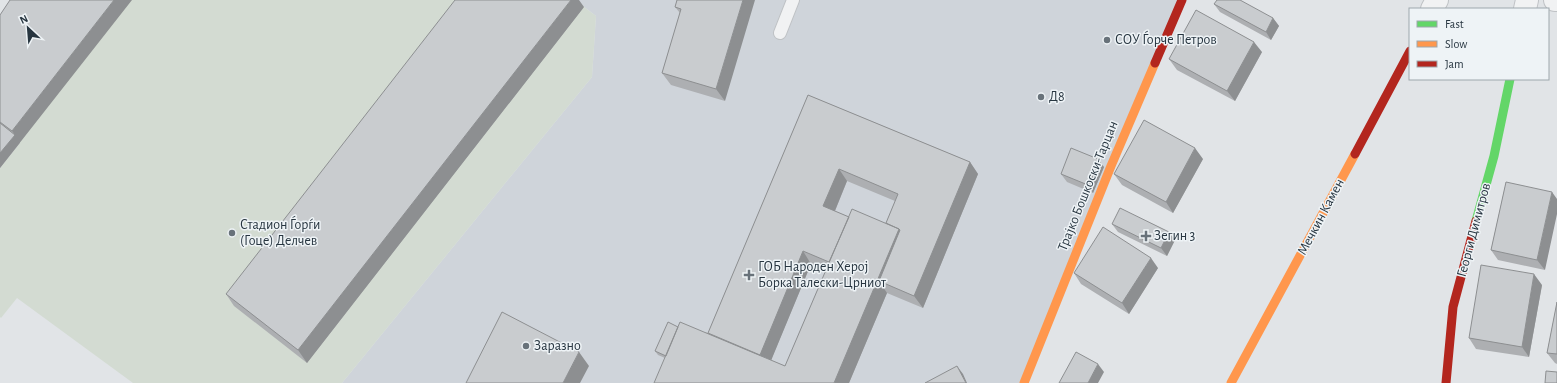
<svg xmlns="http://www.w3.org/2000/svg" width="1557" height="383" font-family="'Alegreya Sans',sans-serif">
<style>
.built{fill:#cfd4da}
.green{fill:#d3dbd2}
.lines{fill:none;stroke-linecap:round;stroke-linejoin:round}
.lane-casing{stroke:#bfc2c5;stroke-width:14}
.street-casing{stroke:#bfc2c5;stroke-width:24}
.lane{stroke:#f1f2f3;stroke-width:12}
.street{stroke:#f1f2f3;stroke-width:22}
.fast{stroke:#63d668;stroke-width:9}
.slow{stroke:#ff974d;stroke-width:9}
.jam{stroke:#b3261e;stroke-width:9}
.wall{fill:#adafb2;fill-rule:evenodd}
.shaded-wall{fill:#8d8f91}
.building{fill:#c9cccf;stroke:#8d8f91}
.poi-dot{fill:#68727a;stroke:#eef3f6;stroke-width:1.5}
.labels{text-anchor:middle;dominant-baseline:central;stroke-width:3;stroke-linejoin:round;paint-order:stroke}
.poi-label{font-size:14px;fill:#273540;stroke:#eef3f6;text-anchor:start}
.street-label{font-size:14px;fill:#273540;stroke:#eef3f6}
</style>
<rect width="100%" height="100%" fill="#e1e4e7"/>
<path class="built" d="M575,0h607l-158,383h-682l250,-306 4,-61z"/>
<path class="green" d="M28,0h547l21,16 -4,61 -250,306h-209l-116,-85 -16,20 -1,-1v-149l20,-25z"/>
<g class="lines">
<g class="lane-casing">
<path id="lane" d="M780,33l13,-33"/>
</g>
<g class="street-casing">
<path id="street" d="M1555,0h2
M1432,9l5,-9
M1525,9l2,-9"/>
</g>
<use href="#lane" class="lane"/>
<use href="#street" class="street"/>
<path class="fast" d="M1476,221l18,-65 16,-77"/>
<path class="slow" d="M1024,383l87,-217 44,-103
M1231,383l124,-229"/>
<path class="jam" d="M1155,63l27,-63
M1355,154l55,-103
M1446,383l7,-76 23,-86"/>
</g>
<path class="wall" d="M677,0l48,101 -54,-16 -9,-12 18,-60 -5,-6z
M1214,4l59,14 6,8 -8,14 -51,-28z
M584,7l-277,356 -73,-57 -8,-12z
M0,15l20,128 -20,25z
M1262,52l-27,49 -58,-31 -8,-11z
M808,95l162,67 8,12 -55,134 -36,-15 -38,90 -184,-25 -7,-3 -3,-4 23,-24 30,6zM847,181l48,20 -9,22 -37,-6 -14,-6zM811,264l15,6 -41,96 -14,-6z
M1203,159l-30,54 -51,-28 -8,-11z
M1104,167l-11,26 -26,-11 -6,-8z
M1506,182l39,88 -47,-10 -7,-10z
M1112,224l63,16 -8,16 -49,-24z
M1158,268l-29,46 -48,-30 -7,-11z
M1542,285l-13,72 -53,-8 -7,-11z
M1557,302v62l-2,-1 -8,-10z"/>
<path class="shaded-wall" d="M114,0h18l-132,168v-15l15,-18 -3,-4z
M571,0h8l5,7 -277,356 -9,-13z
M743,0h12l-30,101 -9,-12z
M1273,18l6,8 -8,14 -5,-8z
M1254,42l8,10 -27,49 -8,-10z
M1195,148l8,11 -30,54 -7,-11z
M1098,159l6,8 -11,26 -5,-8z
M970,162l8,12 -55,134 -9,-12z
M839,169l8,12 -15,37 -9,-12z
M1552,192l5,7v15l-12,56 -8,-10z
M899,229l10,14 -30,38 8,12 -38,90h-15z
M1169,232l6,8 -8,16 -6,-8z
M803,251l8,13 -43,104 -9,-12z
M1151,258l7,10 -29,46 -7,-11z
M1534,274l8,11 -13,72 -7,-10z
M579,352l10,14 -9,17h-17z
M1098,364l6,8 -6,11h-10z
M957,366l6,8 4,9h-1z"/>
<path class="building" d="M10,0h104l-102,131 -12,-9v-107z
M455,0h116l-273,350 -72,-56z
M677,0h66l-27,89 -54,-16 19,-64 -6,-2z
M1217,0h23l33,18 -7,14 -52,-28z
M1196,10l58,32 -27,49 -58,-32z
M808,95l162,67 -56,134 -35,-15 21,-51 -1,-1 -13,-6 12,-29 -59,-25 -16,37 26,11 -20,45 -26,-11 -43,104 -52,-22z
M1144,120l51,28 -29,54 -52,-28z
M0,123l15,12 -15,18z
M1071,148l27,11 -10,26 -27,-11z
M1506,182l46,10 -15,68 -46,-10z
M1120,208l49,24 -8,16 -49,-24z
M852,209l47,20 -65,154h-180l26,-61 105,44z
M1103,227l48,31 -29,45 -48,-30z
M1481,265l53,9 -12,73 -53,-9z
M1557,302v52l-10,-1z
M502,312l77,40 -16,31h-97z
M668,322l10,5 -12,29 -11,-5z
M1076,352l22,12 -10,19h-29z
M957,366l9,17h-41z
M1546,371l11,1v11h-12z"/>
<g class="poi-dot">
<circle cx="1107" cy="40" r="4"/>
<circle cx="1041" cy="97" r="4"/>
<circle cx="232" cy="233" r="4"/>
<path d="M1144 230h4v4h4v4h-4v4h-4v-4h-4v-4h4z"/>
<path d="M747 269h4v4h4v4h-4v4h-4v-4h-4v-4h4z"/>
<circle cx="526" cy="346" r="4"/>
</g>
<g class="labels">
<g class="poi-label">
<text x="1115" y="40">СОУ Ѓорче Петров</text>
<text x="1049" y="97">Д8</text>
<text x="240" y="225">Стадион Ѓорѓи<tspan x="240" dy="16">(Гоце) Делчев</tspan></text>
<text x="1154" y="236">Зегин 3</text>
<text x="758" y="267">ГОБ Народен Херој<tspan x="758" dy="16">Борка Талески-Црниот</tspan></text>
<text x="534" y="346">Заразно</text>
</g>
<g class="street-label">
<text transform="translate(1088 186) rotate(-68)">Трајко Бошкоски-Тарцан</text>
<text transform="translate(1321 217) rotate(-62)">Мечкин Камен</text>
<text transform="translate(1474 230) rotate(-75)">Георги Димитров</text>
</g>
</g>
<rect x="1409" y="8" width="140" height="72" fill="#eef3f6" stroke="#9ea7ad"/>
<rect x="1417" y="21" width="20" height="6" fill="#63d668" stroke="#9ea7ad"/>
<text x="1445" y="28" font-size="12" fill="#273540">Fast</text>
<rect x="1417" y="41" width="20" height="6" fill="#ff974d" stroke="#9ea7ad"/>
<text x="1445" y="48" font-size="12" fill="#273540">Slow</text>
<rect x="1417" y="61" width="20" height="6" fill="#b3261e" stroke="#9ea7ad"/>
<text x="1445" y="68" font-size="12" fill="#273540">Jam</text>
<g transform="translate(28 28) rotate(334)" stroke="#eef3f6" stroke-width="3" paint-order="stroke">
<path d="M0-3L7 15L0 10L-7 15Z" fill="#273540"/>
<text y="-6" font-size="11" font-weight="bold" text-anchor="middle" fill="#273540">N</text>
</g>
</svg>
